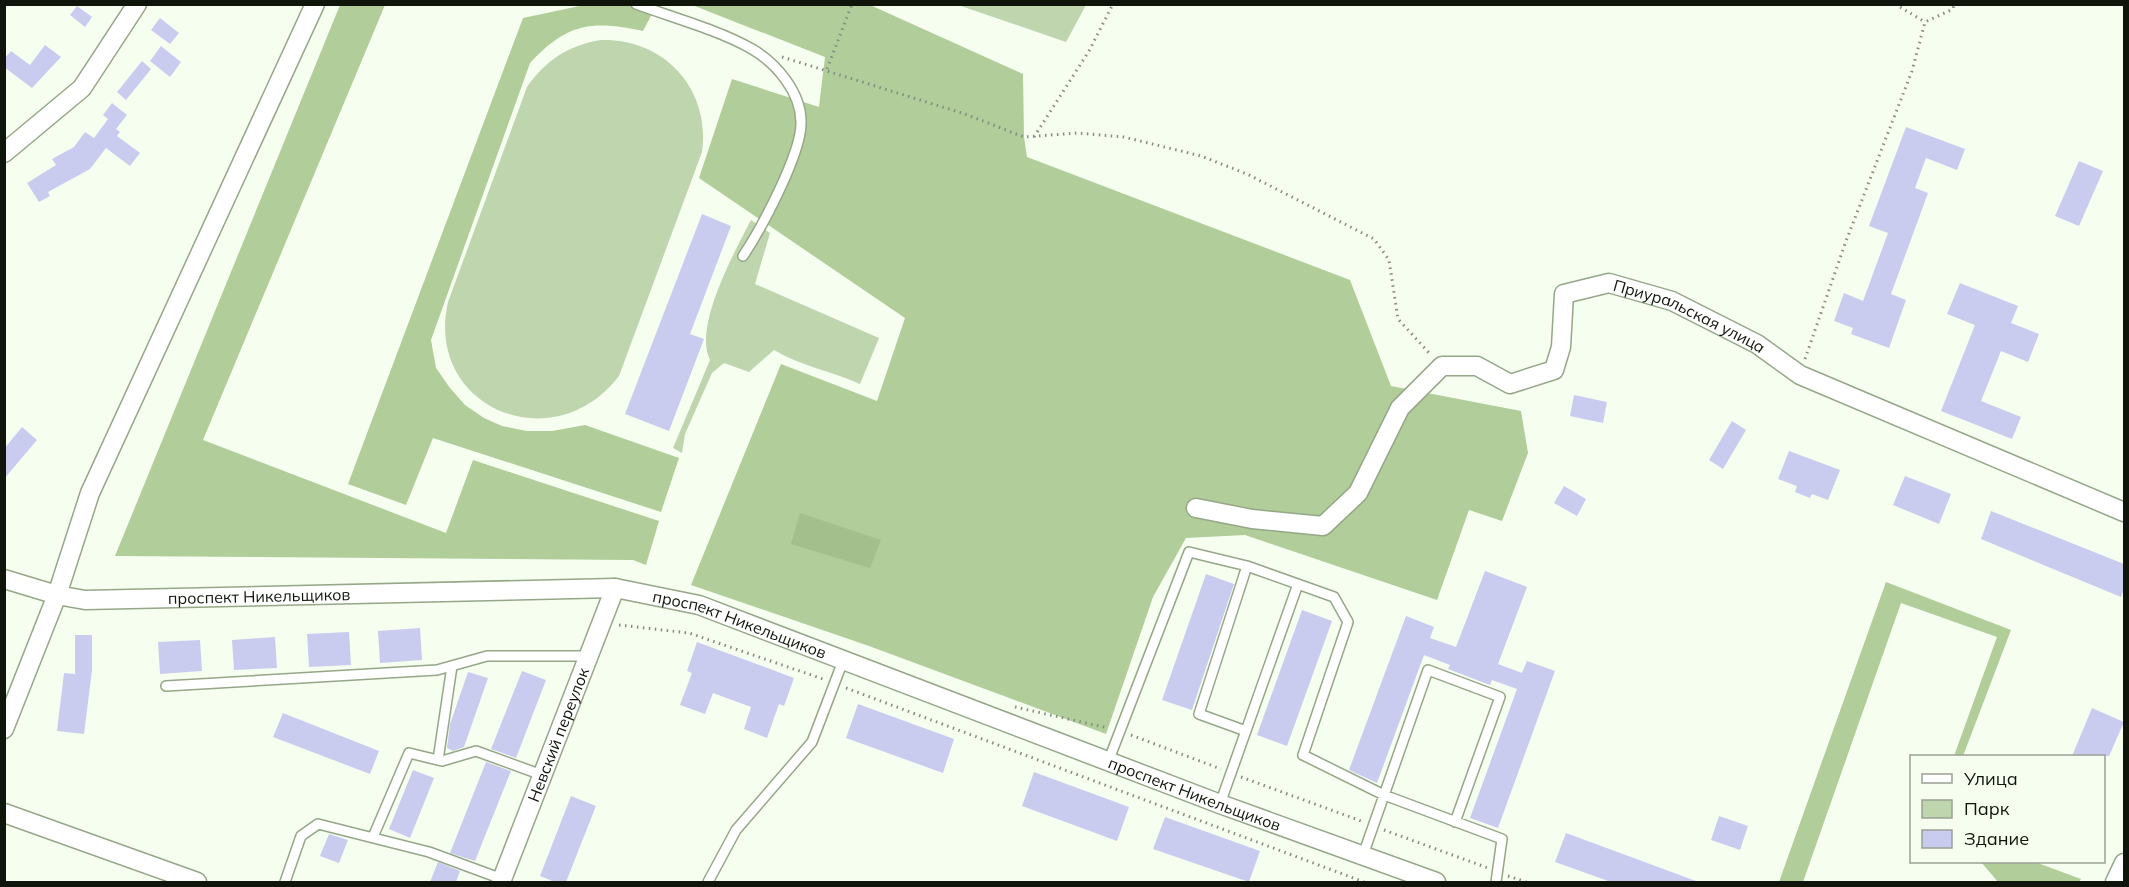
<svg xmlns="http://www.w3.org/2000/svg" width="2129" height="887" font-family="Mulish,sans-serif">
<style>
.green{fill:#bfd5ae}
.forest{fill:#b0cd9a}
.water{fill:#a2bf8c}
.building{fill:#c9ccef}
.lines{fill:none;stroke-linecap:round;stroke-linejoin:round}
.lane-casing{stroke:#95a788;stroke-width:12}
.street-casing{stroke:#95a788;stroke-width:21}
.path{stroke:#858c80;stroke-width:3;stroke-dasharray:1.5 4.5;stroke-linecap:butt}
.lane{stroke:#fff;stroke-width:9}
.street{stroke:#fff;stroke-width:18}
.labels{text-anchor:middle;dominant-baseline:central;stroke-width:5;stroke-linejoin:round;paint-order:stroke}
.street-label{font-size:16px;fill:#0f150a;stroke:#f6fef0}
</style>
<rect width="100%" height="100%" fill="#f6fef0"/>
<path class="green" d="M958,5h128l-20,37z
M601,40c63,-2 110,49 101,112l-83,224c-66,86 -195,31 -171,-74l79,-215c19,-27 42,-42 74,-47z
M751,220l19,13 -15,51 124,54 -19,46c-28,-13 -60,-18 -86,-34l-25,22 -25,-9 -12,10 -27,61 -3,19 -9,-5 37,-88c-17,-33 25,-109 41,-140z"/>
<path class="forest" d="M589,4l44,1 20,7 -10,19c-51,-11 -76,-8 -113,32l-99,277 5,28 14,20 15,17 19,13 18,8 25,5h25l33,-6 94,33 -18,54 -228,-74 -27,67 -58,-21 175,-466z
M340,5h45l-182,435 243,93 27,-73 186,61 -13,44 -13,-5 -518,-4z
M692,5h178l153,69 1,63 3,20 323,123 41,106 130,25 7,42 -26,68 -33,-11 -32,90 -192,-65 -59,3 -33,59 -47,137 -237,-88 -178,-61 90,-221 96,37 28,-83 -206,-140 33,-99 87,28 6,-50z
M1886,582l125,48 -48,126h-9l43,-119 -96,-34 -98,279h-24z
M1981,862h54l46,17 -2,3h-81z"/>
<path class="water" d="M800,513l81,27 -11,28 -79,-24z"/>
<path class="building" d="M77,6l15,11 -7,10 -15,-12z
M160,18l19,15 -9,11 -19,-14z
M45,45l16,12 -29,31 -28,-21v-8l7,-8 19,14z
M161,46l20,16 -11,15 -20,-16z
M142,61l9,8 -25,31 -9,-8z
M112,103l15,12 -11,14 4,3 -3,4 23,17 -10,13 -24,-18 -16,21 -42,23 2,4 -11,6 -12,-19 29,-18 -4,-6 22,-12 11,-15 9,6 14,-19 -5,-4z
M1906,127l59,22 -8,21 -31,-12 -11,30 13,5 -37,101 15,6 -17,48 -38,-14 2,-6 -19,-7 10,-28 19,8 25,-68 -19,-7z
M2079,161l24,10 -24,55 -24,-10z
M702,214l29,12 -41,108 14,5 -35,92 -44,-17z
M1960,283l58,23 -7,17 28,11 -11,28 -27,-11 -20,50 40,16 -9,22 -71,-28 34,-86 -28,-11z
M1574,395l33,7 -4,21 -33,-7z
M1732,421l14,9 -23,39 -14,-9z
M22,427l15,13 -33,39v-30z
M1789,451l51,19 -12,30 -16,-6 -2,4 -15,-6 2,-6 -19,-7z
M1905,476l46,18 -12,30 -46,-19z
M1564,486l22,13 -9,17 -23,-13z
M1991,511l133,53v24l-3,9 -140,-58z
M1485,571l42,16 -29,77 24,9 5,-12 28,10 -57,157 -28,-10 47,-129 -25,-9 -2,5 -42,-16 2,-4 -26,-10 -47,128 -28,-13 57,-154 28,11 -4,11 26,9z
M1206,574l28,10 -42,126 -30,-10z
M1302,610l30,11 -45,125 -30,-11z
M420,628l2,32 -42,3 -2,-32z
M349,632l2,33 -42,2 -2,-33z
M75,635h17v35l-8,64 -27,-3 7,-58 11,1z
M275,637l2,31 -43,2 -2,-30z
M200,640l2,31 -42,3 -2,-32z
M697,642l97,36 -10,28 -5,-2 -12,34 -23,-9 7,-22 -38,-14 -8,21 -25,-9 12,-32 -5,-2z
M522,671l24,9 -30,78 -25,-9z
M468,672l20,6 -24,69 -11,4 -6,-3 3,-24z
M858,704l96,35 -11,34 -97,-35z
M2092,708l32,14 -15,34h-37z
M283,713l96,38 -9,23 -97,-37z
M486,762l25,9 -36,90 -25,-8z
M413,770l21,8 -24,60 -21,-9z
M1034,772l95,35 -12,34 -95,-35z
M571,796l25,10 -30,76h-11l-15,-6z
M1719,816l29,10 -8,24 -29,-10z
M1165,817l95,34 -11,31 -96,-33z
M1566,833l130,48v1h-85l-56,-20z
M329,834l19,6 -9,23 -19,-7z
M438,862l22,9 -4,11h-26z"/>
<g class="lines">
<g class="lane-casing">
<path id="lane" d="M636,4c35,13 83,26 116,45 24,14 49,43 49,73 1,31 -40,107 -58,134
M166,686l271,-16 50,-14h101
M1246,731l-47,-17 48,-148
M438,760l14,-94
M1108,762l81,-210 58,14 87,31 14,25 -45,133 81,40 118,44 -6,43
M1220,804l78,-220
M373,837l36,-84 33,8 34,-10 66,24
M1363,855l65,-185 72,27 -45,125
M285,882l16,-46 17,-12 111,28 73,27
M708,882l28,-52 76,-88 31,-81"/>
</g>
<g class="street-casing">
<g id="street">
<path d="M4,153l78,-65 55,-84"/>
<path id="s1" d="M1196,508l56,11 71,7 35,-33 42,-85 42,-42h35l33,18 44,-14 7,-23 3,-53 45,-11 63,18 85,43 43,31 324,137"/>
<path id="s2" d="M4,579l53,16 28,5 530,-12 84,17 521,199 216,78"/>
<path d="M4,729l53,-134 33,-102 225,-489"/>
<path d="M4,813l193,69"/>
<path id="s3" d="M501,882l114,-294"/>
<path d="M2115,882l9,-19"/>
</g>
</g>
<path class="path" d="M1895,4l30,18
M782,57l183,57 59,23 53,-4 47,4 77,19 46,18 127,65 15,21 9,59 33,36
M827,69l25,-65
M1034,137l55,-86 24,-47
M1805,359l41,-118 66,-170 13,-49 28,-13 1,-5
M619,625l70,8 134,46
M846,688l518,194
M1015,707l93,21
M1131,735l90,34
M1241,777l123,45
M1384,830l104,38
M1508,876l18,6"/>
<use href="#lane" class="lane"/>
<use href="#street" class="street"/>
</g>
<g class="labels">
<g class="street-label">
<text stroke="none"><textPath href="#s1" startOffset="660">Приуральская улица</textPath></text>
<text stroke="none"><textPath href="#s2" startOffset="258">проспект Никельщиков</textPath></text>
<text stroke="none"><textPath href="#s2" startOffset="744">проспект Никельщиков</textPath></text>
<text stroke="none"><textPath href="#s3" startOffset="158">Невский переулок</textPath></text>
<text stroke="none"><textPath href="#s2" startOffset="1230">проспект Никельщиков</textPath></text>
</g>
</g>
<rect width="2129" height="887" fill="none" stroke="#0f150a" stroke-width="12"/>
<rect x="1910" y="755" width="195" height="108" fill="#f6fef0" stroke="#9aa194" stroke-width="1.5"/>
<rect x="1922" y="774" width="30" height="9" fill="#ffffff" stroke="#9aa194" stroke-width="1.5"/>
<text x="1964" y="785" font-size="18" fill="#0f150a">Улица</text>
<rect x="1922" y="800" width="30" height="18" fill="#bfd5ae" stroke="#9aa194" stroke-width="1.5"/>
<text x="1964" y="815" font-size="18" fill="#0f150a">Парк</text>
<rect x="1922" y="830" width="30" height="18" fill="#c9ccef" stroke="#9aa194" stroke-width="1.5"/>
<text x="1964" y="845" font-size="18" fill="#0f150a">Здание</text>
</svg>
